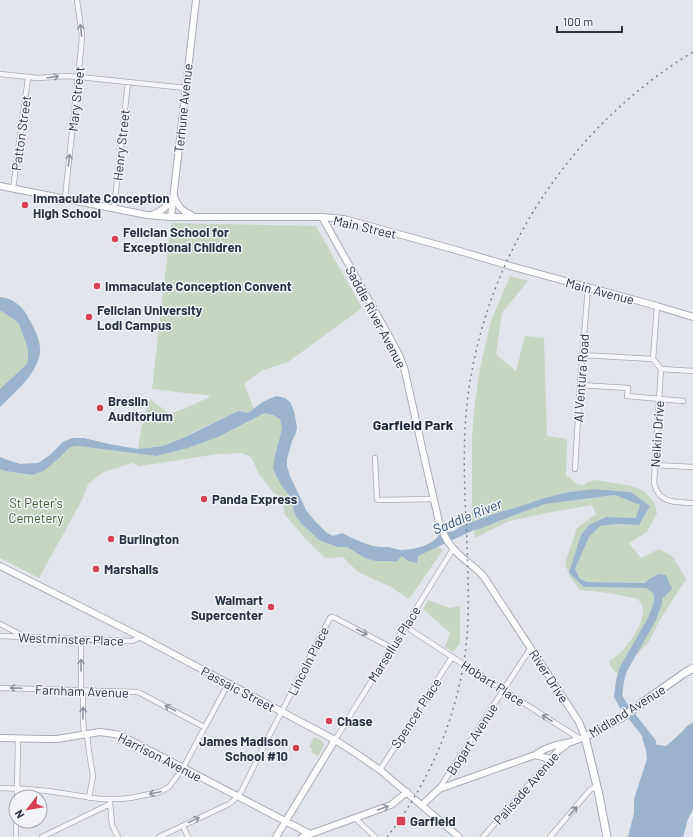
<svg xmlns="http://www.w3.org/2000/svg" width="693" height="837" font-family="Barlow,sans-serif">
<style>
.green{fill:#c7d5c3}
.water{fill:#9bb3cd}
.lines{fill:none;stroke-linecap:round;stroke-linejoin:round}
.river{stroke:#9bb3cd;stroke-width:8}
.street-casing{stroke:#a7acb6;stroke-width:6}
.secondary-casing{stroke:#a7acb6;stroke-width:8}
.primary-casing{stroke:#a0aab8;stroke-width:9}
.street{stroke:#f5f6f9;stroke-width:4.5}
.secondary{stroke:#fff;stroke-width:6}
.primary{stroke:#fff;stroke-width:7}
.rail{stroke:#7a8596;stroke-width:1.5;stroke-dasharray:2 4;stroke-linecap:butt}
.oneway{stroke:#8f949e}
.oneway2{stroke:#9499a2}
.poi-dot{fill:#d64157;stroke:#f2f4f8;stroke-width:1.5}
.labels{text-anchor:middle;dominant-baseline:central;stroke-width:3;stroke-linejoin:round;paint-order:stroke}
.street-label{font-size:13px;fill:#293344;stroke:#f2f4f8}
.poi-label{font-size:13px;font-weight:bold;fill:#293344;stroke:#f2f4f8;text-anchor:start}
.park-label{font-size:13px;fill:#3d6135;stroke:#f2f4f8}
.neighbourhood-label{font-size:14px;font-weight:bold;fill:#1b2435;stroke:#f2f4f8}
.water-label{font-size:14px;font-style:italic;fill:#30517b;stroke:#f2f4f8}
</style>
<rect width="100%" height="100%" fill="#e2e5eb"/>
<path class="green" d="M171,223l145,3 46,82 -74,54 -27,9 -17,13 10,25 -6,4 -9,-2 -44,20 -12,7 -20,8 -25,3 4,-24 8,-26 20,15 18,-7 24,-11 -60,-7z
M510,276l18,5 -26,32 -6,41 20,17 9,-35 19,2 3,98 18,3 2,2 -1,34 11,9 6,1 5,-3 8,-2 35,6 13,5 10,11 3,11 -10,19 -18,11 12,15 18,-9 13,7 15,24 -3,2 -26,41 -9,19 -17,17 -4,5 -4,14 -11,-8 -4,-8c6,-5 13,-10 18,-17 8,-9 25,-36 10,-46 -2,-1 -6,-1 -9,-2 -16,-4 -32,-6 -48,-7l-10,-13 -5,-14 12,-35 19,-14 -4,-9 -40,7 -43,9 -34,17 -1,-8 8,-2 30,-12 33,-12 70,-9 26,10 -5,14 -30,-2 -17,8 -20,48 15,14 62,1 7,5 6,-19 -10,5 -4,4 -57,-1 -8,-3 -5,-10 14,-32 11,-11 17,-2 22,1 11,-19 -19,-14 -37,-3 -25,3 -25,6 -17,6 -30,9 -25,10v-88l3,-33 5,-34 11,-47z
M0,311l3,1 13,8 3,4 9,25v10l-2,6 -26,24z
M265,413l8,2 7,4 2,10 -7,26 -2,13 8,17 8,10 7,22 23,23 19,7h9l18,11 10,3h16l5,1 6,-7 15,8 1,-7 19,-9 6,3 -34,49 -18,-12 -33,-15 -15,-15 -18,1 -22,-22 -18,-21 -3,-18 -8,-4 -15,-19 -8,-17 -9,-4 -24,1 -78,12 -8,-3 -30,10 -14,11 -6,16 -43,78 -39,-20v-89l5,2 27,4 25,-15 13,-13 9,-1 77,10 32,-8 30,-11z
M428,600l22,8 10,-2v37l-7,9 -8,-5 5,-14 -27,-24z
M314,737c4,2 11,4 10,9l-6,10 -7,-4 1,-3 -3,-2z"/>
<path class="water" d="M0,297c12,1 21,8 27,18 5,10 12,21 13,32 2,23 -25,45 -40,60v-18l26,-24 2,-6v-10l-9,-25 -4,-4 -12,-8 -3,-1z
M277,396l8,2 5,4 4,9 3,16 -1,6 -4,8 -5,18v7l3,10 16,34 8,10 13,13 6,3 9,-3c10,5 20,10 31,13 5,1 10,1 15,1 4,1 8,2 12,3 12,0 34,-4 39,-16l15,-3 7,-5 36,-13 30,-9 17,-6 25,-6 25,-3 37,3 19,14 -11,19 -22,-1 -17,2 -11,11 -14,32 5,10 8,3 57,1 4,-4 10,-5 7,1 6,14 -14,14 -5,-10 -7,-5 -62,-1 -15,-14 12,-38 8,-10 17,-8 30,1 4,-13 -25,-10 -70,9 -33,12 -30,12 -8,2 -56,26 -1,7 -9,-2 -6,-5 -6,6 -5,-1h-16l-10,-3 -18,-11h-9l-19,-7 -16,-15 -7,-8 -7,-22 -8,-10 -5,-10 -3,-7 2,-13 7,-26 -2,-10 -7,-4 -8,-2 -47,24 -30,11 -32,8 -77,-10 -9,1 -13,13 -14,11 -11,4 -27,-4 -5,-2v-12l5,2 15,5 18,-1 12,-8 13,-13 9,-4h12l25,6 29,5 25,-3 20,-8 51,-25 5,-2 9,2c11,-8 15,-13 29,-17z
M693,722v87l-5,10 -5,18h-55l6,-24v-14l13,-40 -1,-9 -4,-12 5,-4 10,11 9,1 16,-14 4,-5z"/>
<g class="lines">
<path class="river" d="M652,742l-29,-37 -5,-9 2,-15 3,-11 13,-23 16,-28 6,-16v-11"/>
<g class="street-casing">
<path id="street" d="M0,74l38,4 28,-2 13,1 107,11
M13,189l15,-111
M65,198l16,-149 1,-13 -5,-36
M114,208l14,-126
M657,306l-4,53 8,10
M582,355l71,4
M661,369l-7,114c5,21 21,19 39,20
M661,369l32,2
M580,385l48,3 -1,8 56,5
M375,458l2,41 1,1 56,-1
M654,465l39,2
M575,469l5,-84 8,-98
M0,624l23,12
M406,625l5,5 55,36 114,73
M0,636l132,5 9,-4
M0,688l137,4 3,1 64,34
M81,691v-52
M83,691v28l1,15
M87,734l2,18 4,24 -4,22
M335,740l118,-191
M380,770l72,-113
M0,788l26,1 22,2 52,8h20l10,-1 30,-6 9,-5 14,-19 45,-84
M439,789l91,-140
M17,797l1,-59
M110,802l2,23 6,12
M355,818l20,19
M183,826l5,11
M16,837v-18
M42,837l68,-33
M159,837l70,-33 5,-4 7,-8 26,-52 63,-122 2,-1 3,1 57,30
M483,837l68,-78
M550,837l40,-47 7,-4"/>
</g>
<g class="secondary-casing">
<path id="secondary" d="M0,186l147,29 24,2h151l22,2 112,31 51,15 150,41 36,11
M174,196c3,10 8,15 17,19
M152,215c9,-4 16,-8 20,-17
M171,217l25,-217
M322,217l68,121 9,17 5,12 19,85 16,70c3,9 7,18 13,25 9,12 23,19 32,30l95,145 6,15 -14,5 -15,3 -13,5 -8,5 -96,34 -17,16
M0,566l141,71 194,103 22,14 23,16 79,67
M0,738l44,1h13l43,-7 15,2 7,2 188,98
M535,755l16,4 7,-8 8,-6
M276,837l59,-97
M302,837l89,-32 16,-13"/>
</g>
<g class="primary-casing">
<path id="primary" d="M607,837l-8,-42 -14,-58 36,-19 62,-44 10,-6"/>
</g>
<use href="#street" class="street"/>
<use href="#secondary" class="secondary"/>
<use href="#primary" class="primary"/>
<path class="rail" d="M387,837c48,-61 78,-139 81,-217 2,-64 -6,-128 -3,-191 8,-154 97,-298 228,-377"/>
</g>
<defs><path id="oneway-shaft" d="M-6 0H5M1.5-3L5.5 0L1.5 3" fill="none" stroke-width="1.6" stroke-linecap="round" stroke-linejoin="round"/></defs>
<g class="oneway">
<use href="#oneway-shaft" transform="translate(81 30) rotate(-96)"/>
<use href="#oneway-shaft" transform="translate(53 77) rotate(-7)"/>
<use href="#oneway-shaft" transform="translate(69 160) rotate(-84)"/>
<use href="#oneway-shaft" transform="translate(362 632) rotate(27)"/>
<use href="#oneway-shaft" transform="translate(81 665) rotate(-89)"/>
<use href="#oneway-shaft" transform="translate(16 688) rotate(-178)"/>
<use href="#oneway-shaft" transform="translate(170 708) rotate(-152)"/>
<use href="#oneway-shaft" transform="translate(83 713) rotate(-89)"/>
<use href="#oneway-shaft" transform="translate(547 718) rotate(-147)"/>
<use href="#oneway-shaft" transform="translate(155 793) rotate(168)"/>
<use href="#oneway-shaft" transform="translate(573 811) rotate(-49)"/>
<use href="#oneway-shaft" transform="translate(194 820) rotate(-25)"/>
</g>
<use class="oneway2" href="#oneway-shaft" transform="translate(383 808) rotate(-19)"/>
<g class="poi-dot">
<circle cx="25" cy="205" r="4"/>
<circle cx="115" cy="239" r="4"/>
<circle cx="97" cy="286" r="4"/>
<circle cx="89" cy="317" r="4"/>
<circle cx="100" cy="408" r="4"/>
<circle cx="204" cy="499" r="4"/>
<circle cx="111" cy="539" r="4"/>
<circle cx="96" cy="569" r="4"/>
<circle cx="271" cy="607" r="4"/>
<circle cx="329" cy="721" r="4"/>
<circle cx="296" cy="748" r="4"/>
<rect x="396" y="816" width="10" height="10" rx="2"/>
</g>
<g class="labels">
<g class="street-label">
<text transform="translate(76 99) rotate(-84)">Mary Street</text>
<text transform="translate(183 108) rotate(-84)">Terhune Avenue</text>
<text transform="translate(21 133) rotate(-82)">Patton Street</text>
<text transform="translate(121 145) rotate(-84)">Henry Street</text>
<text transform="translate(365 227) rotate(13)">Main Street</text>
<text transform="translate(600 291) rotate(15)">Main Avenue</text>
<text transform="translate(376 317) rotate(62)">Saddle River Avenue</text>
<text transform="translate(581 378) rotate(-86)">Al Ventura Road</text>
<text transform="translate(657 434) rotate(-86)">Nelkin Drive</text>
<text transform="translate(71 639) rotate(2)">Westminster Place</text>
<text transform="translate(394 644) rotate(-58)">Marsellus Place</text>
<text transform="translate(308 661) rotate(-63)">Lincoln Place</text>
<text transform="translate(549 676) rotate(57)">River Drive</text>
<text transform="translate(493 683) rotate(33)">Hobart Place</text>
<text transform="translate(238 689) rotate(28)">Passaic Street</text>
<text transform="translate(82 691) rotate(2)">Farnham Avenue</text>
<text transform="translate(627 711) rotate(-32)">Midland Avenue</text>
<text transform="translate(416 713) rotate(-57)">Spencer Place</text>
<text transform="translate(472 739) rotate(-57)">Bogart Avenue</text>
<text transform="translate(160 757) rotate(27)">Harrison Avenue</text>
<text transform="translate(526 788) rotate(-49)">Palisade Avenue</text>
</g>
<g class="poi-label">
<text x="33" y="198">Immaculate Conception<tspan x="33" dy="15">High School</tspan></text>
<text x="123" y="232">Felician School for<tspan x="123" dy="15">Exceptional Children</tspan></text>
<text x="105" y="286">Immaculate Conception Convent</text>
<text x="97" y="310">Felician University<tspan x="97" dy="15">Lodi Campus</tspan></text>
<text x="108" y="401">Breslin<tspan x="108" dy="15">Auditorium</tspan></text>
<text x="212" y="499">Panda Express</text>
<text x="119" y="539">Burlington</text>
<text x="104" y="569">Marshalls</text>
<text x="263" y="600" text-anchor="end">Walmart<tspan x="263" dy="15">Supercenter</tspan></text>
<text x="337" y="721">Chase</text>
<text x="288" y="741" text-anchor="end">James Madison<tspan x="288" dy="15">School #10</tspan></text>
<text x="410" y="821">Garfield</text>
</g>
<g class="park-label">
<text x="36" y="503">St Peter's<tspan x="36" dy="15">Cemetery</tspan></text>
</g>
<g class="neighbourhood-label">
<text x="413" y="424">Garfield Park</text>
</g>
<g class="water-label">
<text transform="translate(467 516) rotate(-22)">Saddle River</text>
</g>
</g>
<g transform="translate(28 809) rotate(239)"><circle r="19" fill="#f2f4f8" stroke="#a2a7b0"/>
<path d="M0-3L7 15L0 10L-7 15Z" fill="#d64157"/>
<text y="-6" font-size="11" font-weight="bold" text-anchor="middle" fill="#293344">N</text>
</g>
<path d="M557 26v6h65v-6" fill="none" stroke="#293344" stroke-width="2"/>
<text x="563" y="26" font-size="12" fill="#293344" stroke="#f2f4f8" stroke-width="3" paint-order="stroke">100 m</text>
</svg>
